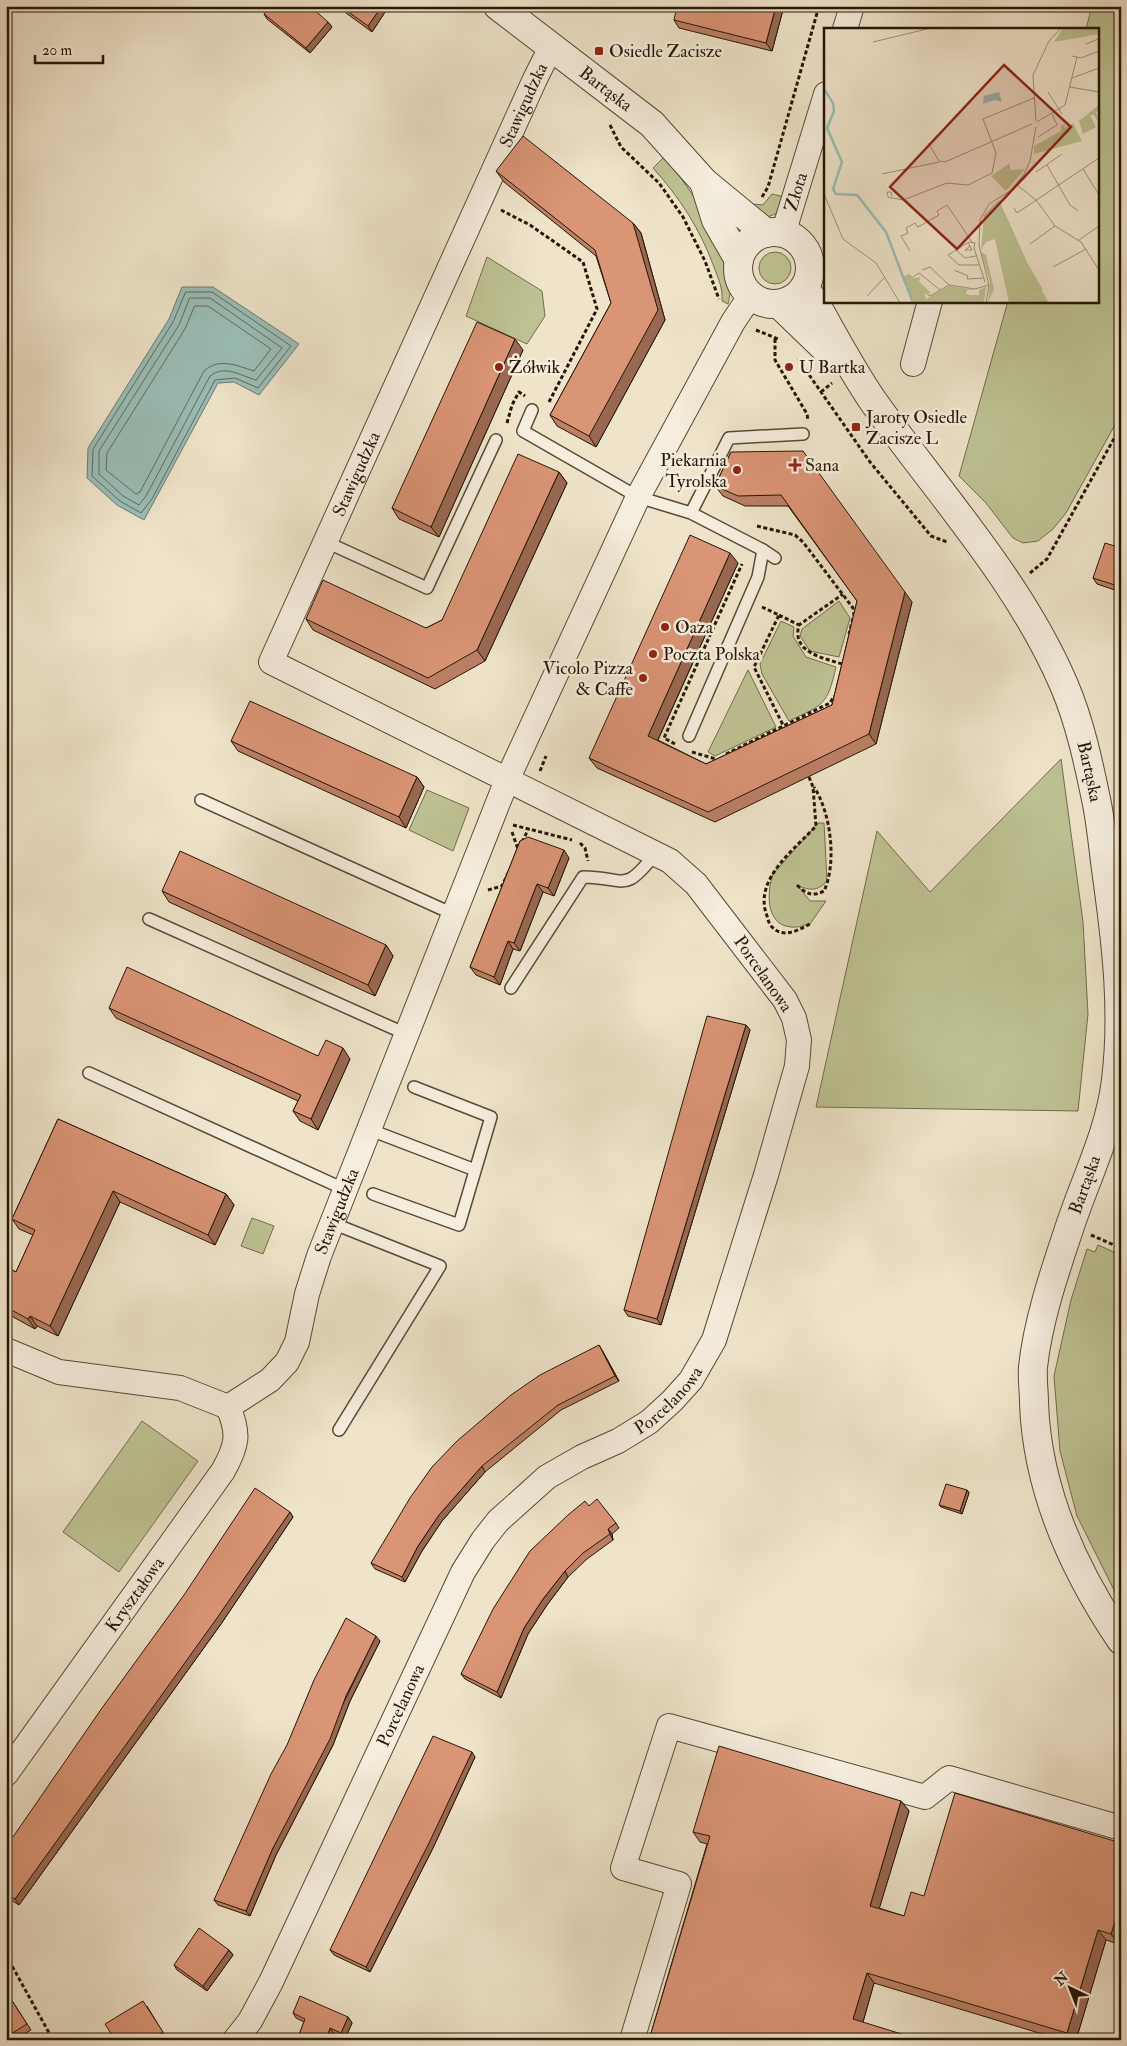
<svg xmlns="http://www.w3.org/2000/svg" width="1127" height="2046" font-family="'IM FELL Double Pica',serif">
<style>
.green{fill:#bec293;stroke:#726c4c}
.water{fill:#9abeb7;stroke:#6c7b70}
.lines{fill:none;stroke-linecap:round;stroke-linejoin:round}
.shore{stroke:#606a5e;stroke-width:1}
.service-casing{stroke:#584a36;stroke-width:14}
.minor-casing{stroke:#584a36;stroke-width:26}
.tertiary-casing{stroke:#584a36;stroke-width:30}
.path{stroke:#261705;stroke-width:3;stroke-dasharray:4 2.5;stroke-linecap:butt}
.service{stroke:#f5eddd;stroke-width:11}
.minor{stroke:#f5eddd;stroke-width:24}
.tertiary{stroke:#f5eddd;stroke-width:28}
.wall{fill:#bb7f65;stroke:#261705}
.shaded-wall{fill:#996853;stroke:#261705}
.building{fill:#da9476;stroke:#261705}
.poi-dot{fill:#8f2418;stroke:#f5eddd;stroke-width:2}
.labels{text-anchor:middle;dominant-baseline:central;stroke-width:5;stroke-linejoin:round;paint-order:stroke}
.poi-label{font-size:18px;fill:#261705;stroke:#f5eddd;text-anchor:start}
.street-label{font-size:18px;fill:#261705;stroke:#f5eddd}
.inset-river{fill:none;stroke:#9abeb7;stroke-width:2.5}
.inset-road{fill:none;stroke:#9f927b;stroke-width:1}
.view{fill:#8f2418;fill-opacity:0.15;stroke:#8f2418;stroke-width:2.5}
.inset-edge{fill:none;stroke:#261705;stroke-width:2.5}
</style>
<rect width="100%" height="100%" fill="#efe4ca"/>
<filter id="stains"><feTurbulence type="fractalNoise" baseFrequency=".004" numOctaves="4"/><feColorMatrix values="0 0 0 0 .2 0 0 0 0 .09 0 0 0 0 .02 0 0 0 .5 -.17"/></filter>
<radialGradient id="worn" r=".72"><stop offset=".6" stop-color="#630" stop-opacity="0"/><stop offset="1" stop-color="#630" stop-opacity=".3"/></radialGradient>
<path class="green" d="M1092,6h29v408l-55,99 -13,16 -15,12 -15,2 -10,-5 -27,-35 -27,-27 49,-175h90v-272h-12z
M664,157c21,24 55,75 65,105 4,14 2,28 -1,42l-6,-3c1,-13 -4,-23 -8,-34 -14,-38 -34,-69 -61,-99z
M772,194l16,4 -10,15 -13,5 -13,-14 11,1z
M759 268a16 16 0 1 1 32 0a16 16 0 1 1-32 0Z
M487,257l55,34 3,25 -18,28 -61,-28z
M839,601l11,17 -11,39 -29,-6 -10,-15 2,-7z
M781,621l13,6 -1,9 13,21 30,10c-9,39 -12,37 -47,54l-27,-47 -2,-10z
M748,670l28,57 -61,29 -7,-4z
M1061,759l22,163 5,92 -10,97 -262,-4 61,-276 53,61z
M427,790l42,18 -16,43 -44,-21z
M818,823h6l3,58c-10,11 -17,9 -29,5l12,15h16l-16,23c-5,1 -13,4 -19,3 -26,-2 -24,-36 -18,-53z
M252,1218l22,8 -11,28 -22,-8z
M1098,1245l23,10v349l-44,-88 -17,-65 -6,-75 17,-76 16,-51 8,3z
M142,1421l56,40 -79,111 -56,-40z"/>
<path class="water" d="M182,287h31l86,57 -40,51 -25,-13 -16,1 -74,137 -27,-15 -30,-27 1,-30 81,-129z"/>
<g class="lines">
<path class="shore" d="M186,292h26l79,54 -33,42 -23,-10 -20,2 -63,119 -11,14 -21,-12 -28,-25 1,-27 80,-127z
M190,298h20l72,50 -26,32c-15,-4 -31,-16 -46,-4l-64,120 -7,9 -16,-9 -24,-22v-23l80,-126z
M195,306h13l63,43 -17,22c-16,-5 -35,-14 -50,0l-64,121 -4,2 -30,-24 1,-17 78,-124z"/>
<g class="service-casing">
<path id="service" d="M532,410l-9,21 115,66 53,16 72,37 -5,27 -69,159
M691,513l38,-75 74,-4
M326,542l101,46 69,-148
M763,550l12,8
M201,800l252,114
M149,919l257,115
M511,988l72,-111c43,0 40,18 72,-23
M89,1073l255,116
M368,1129l107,41
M373,1194l86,31 32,-108 -77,-30
M332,1223l108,43 -101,164"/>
</g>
<g class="minor-casing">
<g id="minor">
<path d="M845,29l7,-23"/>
<path id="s1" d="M783,234l43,-140"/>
<path d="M913,364l17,-63"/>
<path id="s2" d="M6,1350l53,22 121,16 48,19 42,-27 17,-18 10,-20 10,-48 12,-38 188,-476 131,-283 95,-175 18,-27"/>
<path id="s3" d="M6,1774l217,-303c14,-25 17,-37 5,-64"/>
<path id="s4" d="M235,2040l15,-19 21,-39 192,-410 20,-32 15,-19 49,-44 35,-20 36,-16 31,-19 23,-21 19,-21 23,-40 52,-165 31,-109 2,-26 -5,-22 -9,-18 -89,-116 -26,-23 -399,-199 264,-583 16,-32"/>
<path d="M632,2040l47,-156 -56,-16 46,-142 256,71 24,-19 172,50"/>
</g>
</g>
<g class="tertiary-casing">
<g id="tertiary">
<path id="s5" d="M498,6l154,118 52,58 62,51"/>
<path d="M704,182l12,38 23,40"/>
<circle cx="774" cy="268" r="36"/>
<path id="s6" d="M804,288l10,13c19,33 37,68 59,100 65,92 146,179 191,284 16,37 25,80 33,119 5,26 7,53 11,80 9,66 16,130 8,196 -6,51 -30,98 -46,146 -15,45 -32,94 -37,141 -1,12 1,24 1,36 3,86 39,166 87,237"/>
<path d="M779,304l57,55"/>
</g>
</g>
<path class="path" d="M610,125l11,22 38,36 24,34 22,44 14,38
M762,197l6,-10 51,-181
M501,210l29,15 53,37 14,47 -49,95
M823,254l3,1
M756,330l22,9
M775,339v21l32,54 1,6
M798,359l72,103 61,74 16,6
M821,392l11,-9
M507,423l5,-18 7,-13 6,4
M757,526l38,9 8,7 50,66 1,6 -5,20
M1030,573l17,-14 74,-133
M762,607l17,8 -25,52 29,58
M779,615l20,10
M842,664c-19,-6 -51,-12 -43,-39l44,-31
M675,744l-11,-6 78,-174
M692,752l24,7
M726,754l104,-51 4,-7
M540,771l6,-15
M809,777l4,10 3,39c-21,23 -61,52 -50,87 2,5 2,10 6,14 12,12 26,3 38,-3
M513,825l59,15
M512,832l6,17
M522,842l7,-14
M580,843l5,5 3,13
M797,885c9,9 16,12 27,6 13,-28 7,-78 -10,-104
M488,890l14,-4 7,-15
M1091,1235l30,13
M6,1955l47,85"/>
<use href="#service" class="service"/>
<use href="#minor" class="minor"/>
<use href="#tertiary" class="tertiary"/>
</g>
<path class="wall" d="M389,6l-17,26 -26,-19 -3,-5z
M784,6l-12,45 -93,-23 -5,-8z
M264,14l64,8 4,5 -22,26 -43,-34z
M496,171l137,52 8,10 24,87 -69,127 -39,-21 -7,-11 61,-112 -15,-47 -92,-74z
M523,350l-84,187 -40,-18 -7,-11z
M731,452l181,150 -36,142 -161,78 -118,-54 -8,-10 149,-195 -80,177 48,24 126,-59 25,-104 -69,-95h-43l-22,-10 -8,-10z
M559,472l8,11 -82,178 -50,28 -122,-59 -7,-11 120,9 16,-8z
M1121,548v44l-24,-8 -4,-6z
M231,741l186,36 7,10 -18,41 -168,-77z
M520,841l49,17 -15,38 -11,-4 -23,59 -7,-2 -13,36 -24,-10 -6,-8z
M162,891l224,54 7,11 -18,40 -206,-94z
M109,1008l209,48 32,3 -32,71 -18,-9 -7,-10 5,-10 -182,-83z
M746,1025l4,5 -89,295 -33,-9 -4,-6z
M58,1119l168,75 8,11 -19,40 -95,-43 -62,134 -21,-10 -2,3 -29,-16v-46l10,5 17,-37 -14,-6 -7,-10z
M602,1350l17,31 -58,29 -76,62 -43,49 -20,30 -17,31 -30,-13 -4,-6z
M967,1490l2,3 -7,21 -21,-7 -2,-2z
M589,1506l27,17 3,5 -7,6 1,6 -26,19 -19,18 -21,28 -19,29 -27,64 -36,-19 -4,-5z
M290,1512l3,5 -72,107 -202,281 -13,-8v-50z
M380,1641l-30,60 -17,44 -57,110 -26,61 -32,-11 -4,-5z
M475,1757l-42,91 -63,124 -36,-17 -4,-5z
M901,1801l8,10 -30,97 25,8 20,-20 197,-53 -3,101 -12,-4 -30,100h-14l-188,-57 -11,39 -214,18 58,-196 -7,-2 -7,-10z
M229,1950l4,5 -26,36 -30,-21 -3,-5z
M6,1994l5,5 20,31 -17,10h-8z
M147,2006l19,32 -3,2h-48z
M293,2013l55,4 4,6 -7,16 -11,-5 -2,6h-35l7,-18 -8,-4z"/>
<path class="shaded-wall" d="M382,6h7l-17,26 -4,-6z
M776,6h8l-12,45 -6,-8z
M328,22l4,5 -22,26 -4,-5z
M633,223l8,10 24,87 -69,127 -7,-11z
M515,339l8,11 -84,187 -8,-10z
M559,472l8,11 -82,178 -8,-11z
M730,553l8,10 -83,183 -7,-10z
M905,592l7,10 -36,142 -7,-10z
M417,777l7,10 -18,41 -7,-11z
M564,850l5,8 -15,38 -6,-8z
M537,884l6,8 -23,59 -6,-8z
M508,941l5,8 -13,36 -6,-8z
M386,945l7,11 -18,40 -7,-11z
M746,1025l4,5 -89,295 -4,-6z
M343,1048l7,11 -32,71 -7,-11z
M113,1191l7,11 -62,134 -8,-10z
M226,1194l8,11 -19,40 -7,-10z
M30,1316l7,10 -2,3 -7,-10z
M599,1345l3,5 17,31 -4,-5z
M482,1466l3,6 -43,49 -20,30 -17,31 -3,-5 16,-31 21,-31z
M967,1490l2,3 -7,21 -2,-3z
M290,1512l3,5 -72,107 -202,281 -4,-6z
M608,1529l4,5 1,6 -3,-6z
M565,1571l3,6 -21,28 -19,29 -27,64 -4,-6 27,-64 19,-29z
M376,1636l4,5 -30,60 -17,44 -57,110 -26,61 -4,-5 26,-61z
M472,1752l3,5 -42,91 -63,124 -4,-5z
M901,1801l8,10 -32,105 -7,-10z
M1121,1902v34l-3,8 -7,-10z
M1098,1930l8,10 -30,100h-4l-5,-7z
M229,1950l4,5 -26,36 -4,-5z
M867,1973l7,10 -13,46 -8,-10z
M348,2017l4,6 -7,16 -4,-6z
M330,2028l4,6 -2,6h-6z"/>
<path class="building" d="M269,6h41l18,16 -22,26 -42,-34z
M343,6h39l-14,20 -25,-18z
M677,6h99l-10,37 -92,-23z
M523,136l110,87 25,87 -69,126 -39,-21 61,-112 -16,-53 -99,-79z
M477,322l38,17 -84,188 -39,-19z
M803,451l102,141 -36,142 -161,78 -119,-54 101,-223 40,18 -82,183 58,28 126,-59 25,-104 -76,-106 -43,1 -23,-10 16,-34z
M518,454l41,18 -82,178 -49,28 -122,-59 17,-39 103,48 16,-8z
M1105,543l16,5v39l-28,-9z
M250,701l167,76 -18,40 -168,-76z
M528,837l36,13 -16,38 -11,-4 -23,59 -6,-2 -14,36 -24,-10 50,-126z
M180,851l206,94 -18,40 -206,-94z
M127,967l191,89 8,-16 17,8 -32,71 -18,-8 8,-16 -192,-87z
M707,1016l39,9 -89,294 -33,-9z
M58,1119l168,75 -18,41 -95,-44 -63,135 -20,-10 -2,3 -22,-12v-40l10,5 19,-42 -23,-11z
M599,1345l16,31 -57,29 -76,61 -43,49 -21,31 -16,31 -31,-14 39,-65 22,-31 25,-26 54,-46 29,-20z
M946,1484l21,6 -7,21 -21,-6z
M255,1488l35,24 -73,106 -202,281 -9,-5v-47l96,-139 82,-113z
M597,1499l19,24 -8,6 2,5 -27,19 -18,18 -22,28 -19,29 -27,64 -36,-18 32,-65 37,-58 38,-36 17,-14 4,5z
M346,1618l30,18 -30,60 -16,43 -58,111 -26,61 -32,-11 57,-126 16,-29 27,-65z
M433,1736l39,16 -43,91 -63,124 -36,-17z
M719,1746l182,55 -31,105 34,10 7,-24 13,4 31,-103 166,50v59l-10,32 -13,-4 -31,103 -200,-60 -14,46 68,21h-272l61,-204 -17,-4z
M199,1928l30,22 -26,36 -29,-21z
M7,1993l20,31 -21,13v-43z
M300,1996l48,21 -7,16 -11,-5 -4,12h-29l8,-21 -12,-6z
M143,2001l20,31 -13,8h-35l-10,-16z"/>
<g class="poi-dot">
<rect x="594" y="46" width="10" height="10" rx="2.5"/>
<circle cx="499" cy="367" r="5"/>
<circle cx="789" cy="367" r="5"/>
<rect x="851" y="422" width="10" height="10" rx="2.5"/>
<path d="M792.5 457.5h5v5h5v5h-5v5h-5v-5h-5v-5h5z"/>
<circle cx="737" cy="470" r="5"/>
<circle cx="665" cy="627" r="5"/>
<circle cx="653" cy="654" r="5"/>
<circle cx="643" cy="678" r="5"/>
</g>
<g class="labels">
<g class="poi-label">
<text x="609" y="51">Osiedle Zacisze</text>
<text x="509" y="367">Żółwik</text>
<text x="799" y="367">U Bartka</text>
<text x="866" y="417">Jaroty Osiedle<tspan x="866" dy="21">Zacisze L</tspan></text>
<text x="727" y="460" text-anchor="end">Piekarnia<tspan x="727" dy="21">Tyrolska</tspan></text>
<text x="805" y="465">Sana</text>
<text x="675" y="627">Oaza</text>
<text x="663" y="654">Poczta Polska</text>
<text x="633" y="668" text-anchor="end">Vicolo Pizza<tspan x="633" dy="21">&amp; Caffe</tspan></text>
</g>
<g class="street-label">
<text stroke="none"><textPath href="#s5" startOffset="136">Bartąska</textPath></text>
<text stroke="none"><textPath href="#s4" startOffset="2464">Stawigudzka</textPath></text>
<text stroke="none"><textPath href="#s1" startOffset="44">Złota</textPath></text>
<text stroke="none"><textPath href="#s4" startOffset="2059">Stawigudzka</textPath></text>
<text stroke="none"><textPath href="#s6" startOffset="566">Bartąska</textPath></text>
<text transform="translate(763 974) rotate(55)">Porcelanowa</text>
<text transform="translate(1085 1185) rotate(-70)">Bartąska</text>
<text stroke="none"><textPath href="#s2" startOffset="465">Stawigudzka</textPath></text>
<text stroke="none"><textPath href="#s4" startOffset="794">Porcelanowa</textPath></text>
<text stroke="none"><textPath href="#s3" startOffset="221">Kryształowa</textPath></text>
<text stroke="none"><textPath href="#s4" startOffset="374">Porcelanowa</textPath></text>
</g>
</g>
<g transform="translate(824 28)">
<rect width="275" height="275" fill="#efe4ca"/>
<path d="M239,0h36v6l-45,8zM275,77v6l-3,1 3,11 -5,-8h-4l6,12 -13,7 -4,-13zM249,95l9,18 -48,13v-8l27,-15v-5l4,-2 -1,4zM186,135v7l15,-1 -19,22 -15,-15zM175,172l28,62 16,28 -19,11 18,-10 7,12h-40l-14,-64 -9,3 -5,8 3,-35zM157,224l5,3 8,34 -6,14 2,-21zM85,246l5,4 7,-1 -2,4 12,12 -6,1 1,5 23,-13 26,4h-8l-1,4 5,1h8v-5l7,-3 -2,16h-70l-11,-26z" fill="#bec293"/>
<path d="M175,64l3,10 -7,-2 -12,4 1,-8z" fill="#9abeb7"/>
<path class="inset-river" d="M0,61l9,14 1,8 -7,17 15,34 -9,27 3,5 21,1 29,37 27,71"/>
<path class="inset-road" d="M49,14l58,-14M262,16l12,-5 1,4M248,28l9,2 18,-7M248,50l27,-10M246,59l29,5M224,64l14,22M212,93l-3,-46 16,-34 12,-13M213,94l28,-17 12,-48M214,109l19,-12 -5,-11M104,115l11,18 6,1 87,-38M223,137l23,40 8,6M259,141l16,26M212,144l26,-18M58,146l57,-12M193,157l19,15 19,26 26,16 18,28M0,166l19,45 33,24 24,40M68,168l-1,-4h-4l1,5 15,3 44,-17 21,2 24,-12 4,-20 -13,-34 51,-21M190,180l3,5 82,-55M255,212l20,-14M151,214l-1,6 11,34M144,215l4,7h-7l5,-4M150,215l-5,-1 -21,13 11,10h20M206,216l25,-18M132,222l9,8 11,-2M86,223l-9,-15 7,-3 -2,-5 9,-5 3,4 21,-12 -2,-4 10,-6 25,37M229,239l33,-18M98,242l8,-3 19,18M130,242l14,6 -1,3 17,-1M89,249l6,-4 21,17M103,266l3,2 19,-11 26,4 14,-4M43,268l18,-19M162,275l3,-18 -10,-40 1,-25 9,-16 21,-13 14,-17 6,-13 6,-34"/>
<path class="view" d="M180,37l67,62 -114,122 -67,-62z"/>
<rect width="275" height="275" class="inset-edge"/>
</g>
<rect width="1127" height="2046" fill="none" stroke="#efe4ca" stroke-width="25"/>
<rect x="8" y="8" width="1112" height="2031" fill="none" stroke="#261705" stroke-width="2.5"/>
<rect x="12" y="12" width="1102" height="2021" fill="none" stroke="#261705"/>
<g transform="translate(1070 1988) rotate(317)" stroke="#f5eddd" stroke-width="4" paint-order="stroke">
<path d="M0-4L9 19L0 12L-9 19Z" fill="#261705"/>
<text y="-8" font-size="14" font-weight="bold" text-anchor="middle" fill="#261705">N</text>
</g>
<path d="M35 55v8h68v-8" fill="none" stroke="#261705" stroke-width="2.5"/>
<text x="42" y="55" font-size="15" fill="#261705" stroke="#f5eddd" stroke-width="4" paint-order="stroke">20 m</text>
<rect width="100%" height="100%" filter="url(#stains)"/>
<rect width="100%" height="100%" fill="url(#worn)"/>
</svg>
